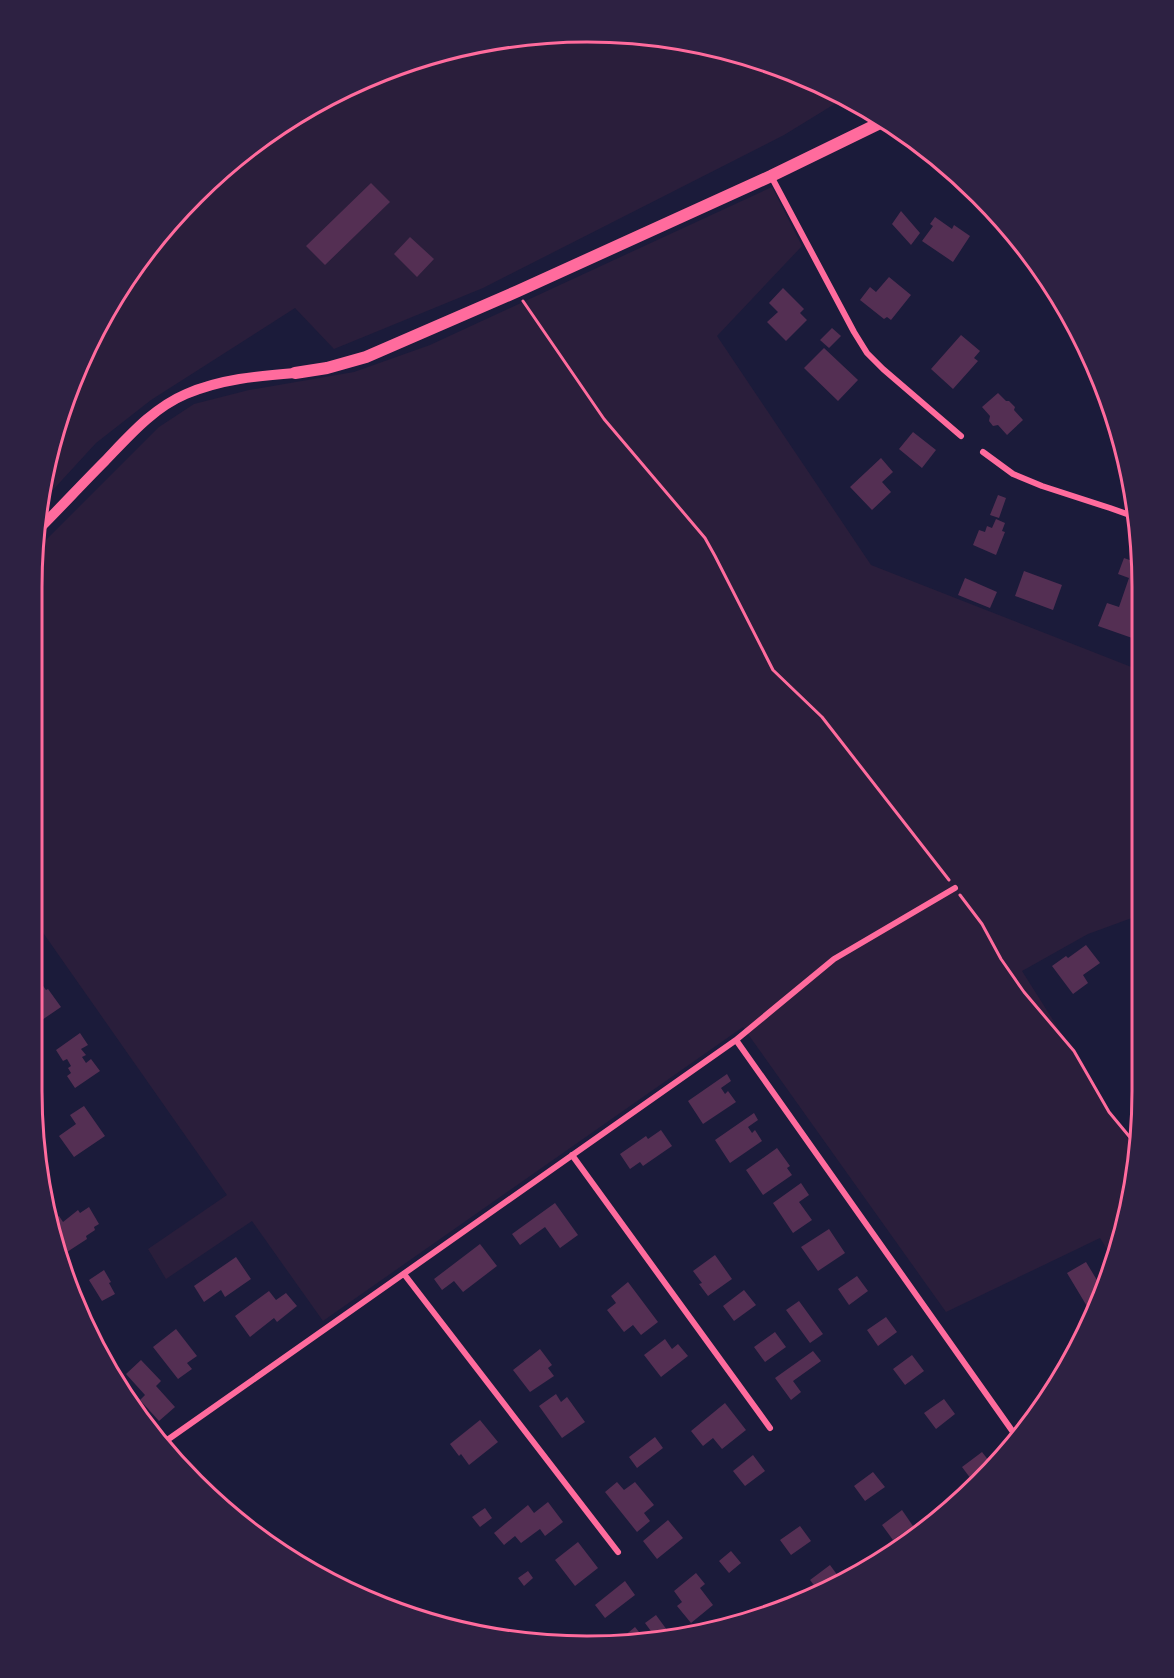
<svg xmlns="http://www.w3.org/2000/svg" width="1174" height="1678" font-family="Cabin,sans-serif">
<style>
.green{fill:#2a1e3b}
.building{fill:#542f53}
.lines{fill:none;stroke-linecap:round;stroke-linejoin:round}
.path{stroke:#ff6b9d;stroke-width:3}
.minor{stroke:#ff6b9d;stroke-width:6}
.tertiary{stroke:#ff6b9d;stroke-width:10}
.secondary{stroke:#ff6b9d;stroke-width:12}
.rim{fill:none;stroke:#ff6b9d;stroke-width:3}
</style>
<rect width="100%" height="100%" fill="#1b1b3a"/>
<path class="green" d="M623,33l107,17 102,39 14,8 -62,38 -301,153 -149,61 -39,-41 -144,92 -55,43 -56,61 2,-26 64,-169 114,-139 89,-64 99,-45 106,-25z
M772,187l30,59 -85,90 154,229 268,105 1,245 -52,19 -66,37 115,182 -13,81 -10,26 -14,-22 -154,74 -203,-285 -420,294 -71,-100 -86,58 -18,-30 79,-54 -195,-278v-330l3,-36 124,-124 35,-23 55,-14 105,-18 76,-27z"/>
<path class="building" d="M371,183l19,19 -65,63 -19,-19z
M901,211l19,22 -9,12 -19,-21z
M935,217l17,12 2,-4 16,11 -17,26 -31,-21 11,-15 -3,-2z
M410,237l24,22 -17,18 -23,-23z
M889,277l22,18 -20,25 -4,-3 -3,2 -24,-19 10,-13 6,5z
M783,288l21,21 -4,4 7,7 -21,21 -19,-19 11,-10 -9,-9z
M832,328l9,8 -12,12 -9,-8z
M961,335l19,16 -6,7 4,3 -25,28 -22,-20z
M824,348l34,32 -20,21 -34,-33z
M998,393l8,8h3l6,6 -1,3 9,10 -16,15 -9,-10 -5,1 -4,-5 1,-5 -8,-9z
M913,432l23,18 -14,18 -23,-19z
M881,458l12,14 -11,10 9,10 -19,18 -22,-23z
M998,495l8,3 -7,20 -9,-3z
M996,519l9,4 -3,8 3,1 -9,23 -23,-10 6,-15 6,2 2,-6 5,2z
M1124,558l14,5v65l-3,11 -37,-13 9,-23 12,4 10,-29 -11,-4z
M1024,571l38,14 -9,25 -38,-14z
M965,578l32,14 -7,16 -32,-13z
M1086,945l14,18 -17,12 5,8 -15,11 -21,-28 14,-10 2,2z
M41,983l5,7 2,-1 13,18 -22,15 -7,-11v-21z
M80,1033l8,12 -7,4 5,6 -4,2 4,6 5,-4 9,12 -25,17 -8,-12 4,-3 -3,-5 3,-2 -4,-7 -4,2 -7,-11z
M727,1074l4,7 -10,7 4,6 3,-3 8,11 -33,22 -15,-23z
M84,1106l21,30 -31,21 -15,-21 17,-12 -6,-9z
M754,1113l4,7 -10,7 4,6 3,-3 7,11 -32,22 -15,-23z
M661,1130l11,16 -29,20 -3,-4 -10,7 -10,-15 26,-18 2,3z
M777,1148l13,18 -3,2 5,7 -29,20 -17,-25z
M801,1183l8,12 -10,7 13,18 -19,13 -20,-30z
M555,1203l23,32 -18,13 -15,-21 -25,18 -8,-11z
M89,1207l10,17 -5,3 1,3 -9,6 1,3 -20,13 -9,-15 -4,3 -4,-5 -1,-12 10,-7 4,6 15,-12 2,3z
M829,1229l16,24 -27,18 -17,-24z
M480,1244l17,22 -34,26 -9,-11 -12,9 -8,-11z
M715,1255l17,24 -24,17 -9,-12 3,-1 -9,-12z
M236,1257l15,22 -26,18 -4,-7 -17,12 -10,-16z
M1086,1262l17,28 -5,12 -10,6 -21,-35z
M104,1270l7,12 -2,1 6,11 -13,7 -13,-21z
M857,1276l11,15 -19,14 -11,-16z
M628,1282l30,40 -17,13 -8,-10 -9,7 -17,-22 9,-7 -5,-7z
M744,1290l12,15 -22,16 -11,-15z
M269,1291l7,9 10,-7 11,13 -20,16 -3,-4 -24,19 -15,-21z
M799,1301l24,33 -13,9 -24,-33z
M886,1317l11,15 -19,14 -11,-16z
M176,1329l21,27 -10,7 5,6 -14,10 -25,-32z
M775,1332l11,15 -21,15 -11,-15z
M665,1339l7,10 6,-5 10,12 -27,21 -17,-22z
M540,1349l12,16 -4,3 6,8 -24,16 -17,-22z
M813,1351l8,10 -28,20 8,11 -10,8 -16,-22z
M912,1355l12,16 -19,14 -12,-16z
M141,1360l20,21 -5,5 19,21 -16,14 -19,-21 5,-5 -19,-21z
M556,1394l5,8 6,-5 18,25 -23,16 -23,-32z
M944,1399l11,15 -19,15 -12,-16z
M725,1403l21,27 -24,19 -9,-11 -10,8 -12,-15z
M480,1420l18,22 -29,23 -8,-11 -2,2 -9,-12z
M655,1437l8,11 -26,20 -8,-11z
M982,1452l11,14 -19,17 -12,-16z
M753,1455l12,16 -20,15 -12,-15z
M873,1472l12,15 -20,14 -11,-15z
M617,1482l7,8 11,-8 19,23 -10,8 6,8 -13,11 -32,-40z
M548,1502l15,20 -18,14 -5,-7 -19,14 -6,-7 -11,9 -10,-12 34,-28 6,8z
M485,1508l7,10 -12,9 -8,-10z
M902,1510l11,16 -20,14 -11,-15z
M668,1520l15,18 -26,21 -14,-18z
M800,1526l11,15 -20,14 -11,-15z
M578,1542l20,26 -23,18 -20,-26z
M731,1551l10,12 -12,10 -10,-12z
M830,1565l11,15 -15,11 -6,2 -10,-13z
M528,1571l5,7 -9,8 -6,-8z
M696,1573l9,11 -5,4 13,17 -22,18 -14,-17 5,-4 -8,-11z
M625,1581l10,14 -30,23 -10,-13z
M656,1615l11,15 -11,8 -11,-15z
M635,1627l12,15h-30z"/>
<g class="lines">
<path class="path" d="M523,301l81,118 101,119 10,18 58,114 49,47 127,163
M960,895l22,29 19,35 23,33 50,59 35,61 29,35"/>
<path class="minor" d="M771,176l83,156 13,21 16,16 78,67
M983,452l30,22 29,12 68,22 28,10
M736,1040l282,399
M572,1155l198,273
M404,1274l214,278
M163,1443l573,-403 98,-81 121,-71"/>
<path class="tertiary" d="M37,531c23,-23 45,-47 68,-70 24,-25 48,-53 81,-67 35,-15 71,-18 109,-21"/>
<path class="secondary" d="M295,373l32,-5 39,-11 152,-66 253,-115 113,-55"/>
</g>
<path d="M0 0H1174V1678H0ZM587 42H587A545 545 0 0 1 1132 587V1091A545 545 0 0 1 587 1636H587A545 545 0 0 1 42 1091V587A545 545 0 0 1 587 42Z" fill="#2d2142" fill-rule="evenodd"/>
<path class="rim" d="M587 42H587A545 545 0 0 1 1132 587V1091A545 545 0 0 1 587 1636H587A545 545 0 0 1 42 1091V587A545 545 0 0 1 587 42Z"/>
</svg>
